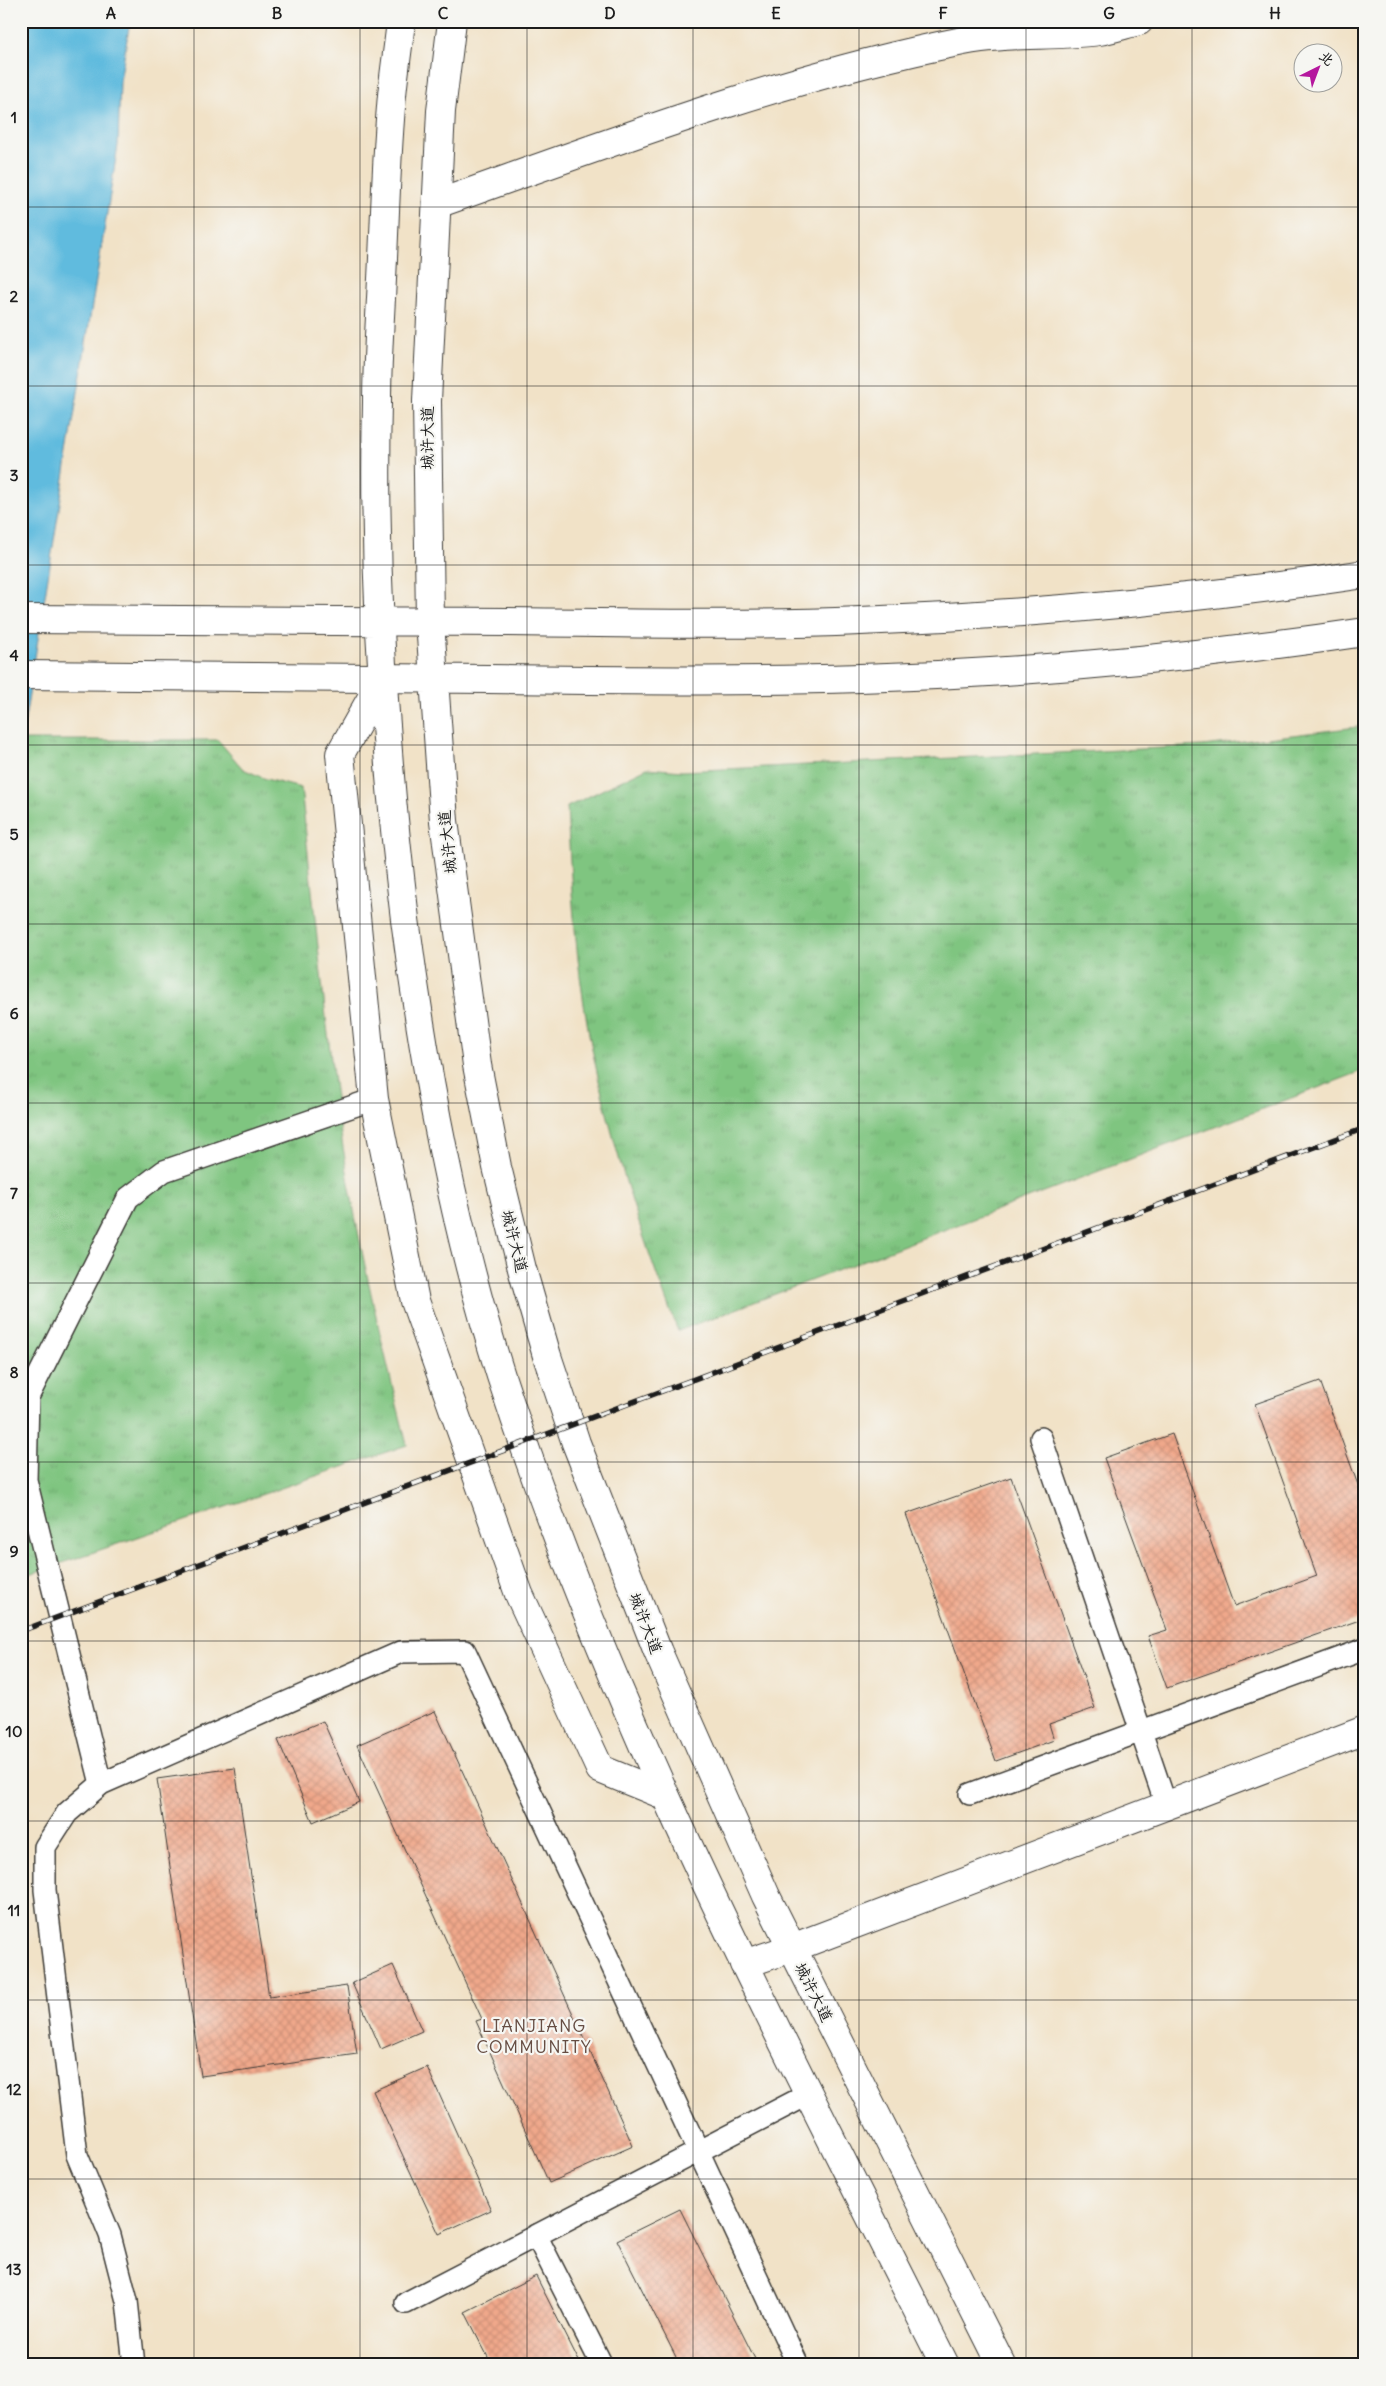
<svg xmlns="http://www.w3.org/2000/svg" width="1386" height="2386" font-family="Delius,'LXGW WenKai TC',sans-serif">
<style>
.grass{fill:url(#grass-tufts);stroke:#4e704e}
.water{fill:#61bbde;stroke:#3e6c7d}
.building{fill:url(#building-cross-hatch)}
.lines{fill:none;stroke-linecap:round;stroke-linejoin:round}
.lane-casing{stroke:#3c3a36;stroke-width:24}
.street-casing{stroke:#3c3a36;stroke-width:30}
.secondary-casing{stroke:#3c3a36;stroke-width:30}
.lane{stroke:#fff;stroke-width:21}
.street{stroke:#fff;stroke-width:28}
.secondary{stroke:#fff;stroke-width:28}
.rail-casing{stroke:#1c1c1c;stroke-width:5.5}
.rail{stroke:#f6f6f2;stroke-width:4;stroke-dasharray:11;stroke-linecap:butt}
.grid{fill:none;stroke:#1c1c1c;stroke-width:1;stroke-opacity:0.55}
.labels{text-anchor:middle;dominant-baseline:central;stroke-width:4.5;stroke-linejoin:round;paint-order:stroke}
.street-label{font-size:16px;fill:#1c1c1c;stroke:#f6f6f2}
.neighbourhood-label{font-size:18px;letter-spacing:1px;fill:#664d43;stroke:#f6f6f2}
.neatline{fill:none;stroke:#1c1c1c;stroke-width:2}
.grid-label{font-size:16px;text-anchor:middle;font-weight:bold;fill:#1c1c1c}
</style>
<defs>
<pattern id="grass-tufts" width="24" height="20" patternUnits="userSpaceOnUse" patternTransform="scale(1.25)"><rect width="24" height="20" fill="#7fc580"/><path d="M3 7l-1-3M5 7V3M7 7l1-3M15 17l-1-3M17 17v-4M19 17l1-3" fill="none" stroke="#6da96e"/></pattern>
<pattern id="building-cross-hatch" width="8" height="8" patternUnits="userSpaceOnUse" patternTransform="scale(1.25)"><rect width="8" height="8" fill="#f0a88b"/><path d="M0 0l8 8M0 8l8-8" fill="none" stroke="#cd9077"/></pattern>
</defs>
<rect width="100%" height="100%" fill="#f6f6f2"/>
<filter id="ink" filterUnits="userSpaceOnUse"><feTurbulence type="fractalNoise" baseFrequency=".02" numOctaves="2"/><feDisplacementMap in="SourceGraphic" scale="10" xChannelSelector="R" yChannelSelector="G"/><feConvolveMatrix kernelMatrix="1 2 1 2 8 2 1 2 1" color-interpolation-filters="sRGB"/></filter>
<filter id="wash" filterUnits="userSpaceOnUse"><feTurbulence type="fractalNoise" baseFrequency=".0096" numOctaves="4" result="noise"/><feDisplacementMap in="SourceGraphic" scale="20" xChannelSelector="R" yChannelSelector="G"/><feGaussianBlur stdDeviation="1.12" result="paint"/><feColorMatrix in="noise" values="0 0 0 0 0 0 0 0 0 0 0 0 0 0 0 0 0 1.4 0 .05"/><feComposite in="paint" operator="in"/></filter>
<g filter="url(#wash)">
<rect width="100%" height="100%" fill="#f1e2c7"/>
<path class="grass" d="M1365,726v344l-687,261c-38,-97 -69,-195 -89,-297 -14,-75 -18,-151 -22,-227l80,-39 35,3 521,-25z
M22,740h196l25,29 23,10 35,9c13,118 24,236 41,353 16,103 40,204 65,304l-386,132z"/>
<path class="water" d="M21,21h109l-10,60 -2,64 -97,599z"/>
<g id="blocks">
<path class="building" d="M1320,1381l45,123v114l-198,70 -19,-52 19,-6 -63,-172 68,-24 62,172 83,-30 -62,-172z
M1011,1477l84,231 -46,16 5,16 -58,21 -90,-247z
M435,1711l198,435 -84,37 -73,-162 6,-2 -125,-274z
M323,1721l36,81 -46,20 -35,-82z
M235,1768l34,229 78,-11 10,68 -156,22 -44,-297z
M393,1965l29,66 -41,18 -29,-66z
M427,2067l64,143 -52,24 -66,-143z
M680,2209l78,156h-78l-63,-125z
M536,2276l45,89h-89l-27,-53z"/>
</g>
</g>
<g filter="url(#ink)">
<use href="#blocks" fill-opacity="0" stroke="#3c3a36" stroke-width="1"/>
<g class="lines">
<g class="lane-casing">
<path id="lane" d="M1041,1438l125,367
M101,1784l-75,-304 2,-83 100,-199 36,-27 210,-72
M970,1794l395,-145
M536,2235l66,130
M406,2303l403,-209
M134,2365l-7,-64 -17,-66 -33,-80 -32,-265v-43l22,-34 34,-29 300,-132 64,-1 333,714"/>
</g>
<g class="street-casing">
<path id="street" d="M437,204c173,-61 345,-127 526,-163 45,-9 91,-4 136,-10 13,-2 27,-7 40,-10
M383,678l-43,76 34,345 41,202 104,293 81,175 64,26
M744,1964l48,-16 573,-218"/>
</g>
<g class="secondary-casing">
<path id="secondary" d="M401,21c-3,29 -8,57 -10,86 -5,57 -6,115 -9,172 -2,41 -5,82 -5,123 -4,173 7,346 28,517 20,155 49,309 96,457 111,345 282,666 444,989
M452,21l-11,90 -14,290 3,221 14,199 33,244 20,102 25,102 25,87 29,87 82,209 108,244 236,469
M21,619c163,1 325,2 487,3 117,1 235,4 352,-1 169,-6 337,-22 505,-47
M21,675c156,1 311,3 467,4 124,1 248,3 372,-1 169,-5 338,-21 505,-46"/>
</g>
<use href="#lane" class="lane"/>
<use href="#street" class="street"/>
<use href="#secondary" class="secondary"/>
<g class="rail-casing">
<path id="rail" d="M21,1631l1344,-503"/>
</g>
<use href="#rail" class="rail"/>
</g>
</g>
<path class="grid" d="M194,21v2344M360,21v2344M527,21v2344M693,21v2344M859,21v2344M1026,21v2344M1192,21v2344M21,207h1344M21,386h1344M21,565h1344M21,745h1344M21,924h1344M21,1103h1344M21,1283h1344M21,1462h1344M21,1641h1344M21,1821h1344M21,2000h1344M21,2179h1344"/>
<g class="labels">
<g class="street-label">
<text transform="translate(427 438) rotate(-90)">城许大道</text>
<text transform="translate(447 842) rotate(-96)">城许大道</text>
<text transform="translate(515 1241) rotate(76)">城许大道</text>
<text transform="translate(646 1623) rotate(69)">城许大道</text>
<text transform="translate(814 1992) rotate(63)">城许大道</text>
</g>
<g class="neighbourhood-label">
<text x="534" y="2025">LIANJIANG<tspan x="534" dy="21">COMMUNITY</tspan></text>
</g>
</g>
<rect width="1386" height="2386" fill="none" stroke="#f6f6f2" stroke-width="55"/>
<g transform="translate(1318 68) rotate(42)"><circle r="24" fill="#f6f6f2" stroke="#9f9f9c"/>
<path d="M0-4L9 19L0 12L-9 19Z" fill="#b5179e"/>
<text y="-8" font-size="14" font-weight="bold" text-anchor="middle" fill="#1c1c1c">北</text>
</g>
<rect x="28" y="28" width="1330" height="2330" class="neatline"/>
<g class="grid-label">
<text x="111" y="19">A</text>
<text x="277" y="19">B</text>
<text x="443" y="19">C</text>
<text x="610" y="19">D</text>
<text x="776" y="19">E</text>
<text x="943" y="19">F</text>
<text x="1109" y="19">G</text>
<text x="1275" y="19">H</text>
<text x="14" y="123">1</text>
<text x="14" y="302">2</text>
<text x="14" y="481">3</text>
<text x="14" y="661">4</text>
<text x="14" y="840">5</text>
<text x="14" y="1019">6</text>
<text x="14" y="1199">7</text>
<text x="14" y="1378">8</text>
<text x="14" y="1557">9</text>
<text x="14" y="1737">10</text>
<text x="14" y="1916">11</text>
<text x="14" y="2095">12</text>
<text x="14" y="2275">13</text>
</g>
</svg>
